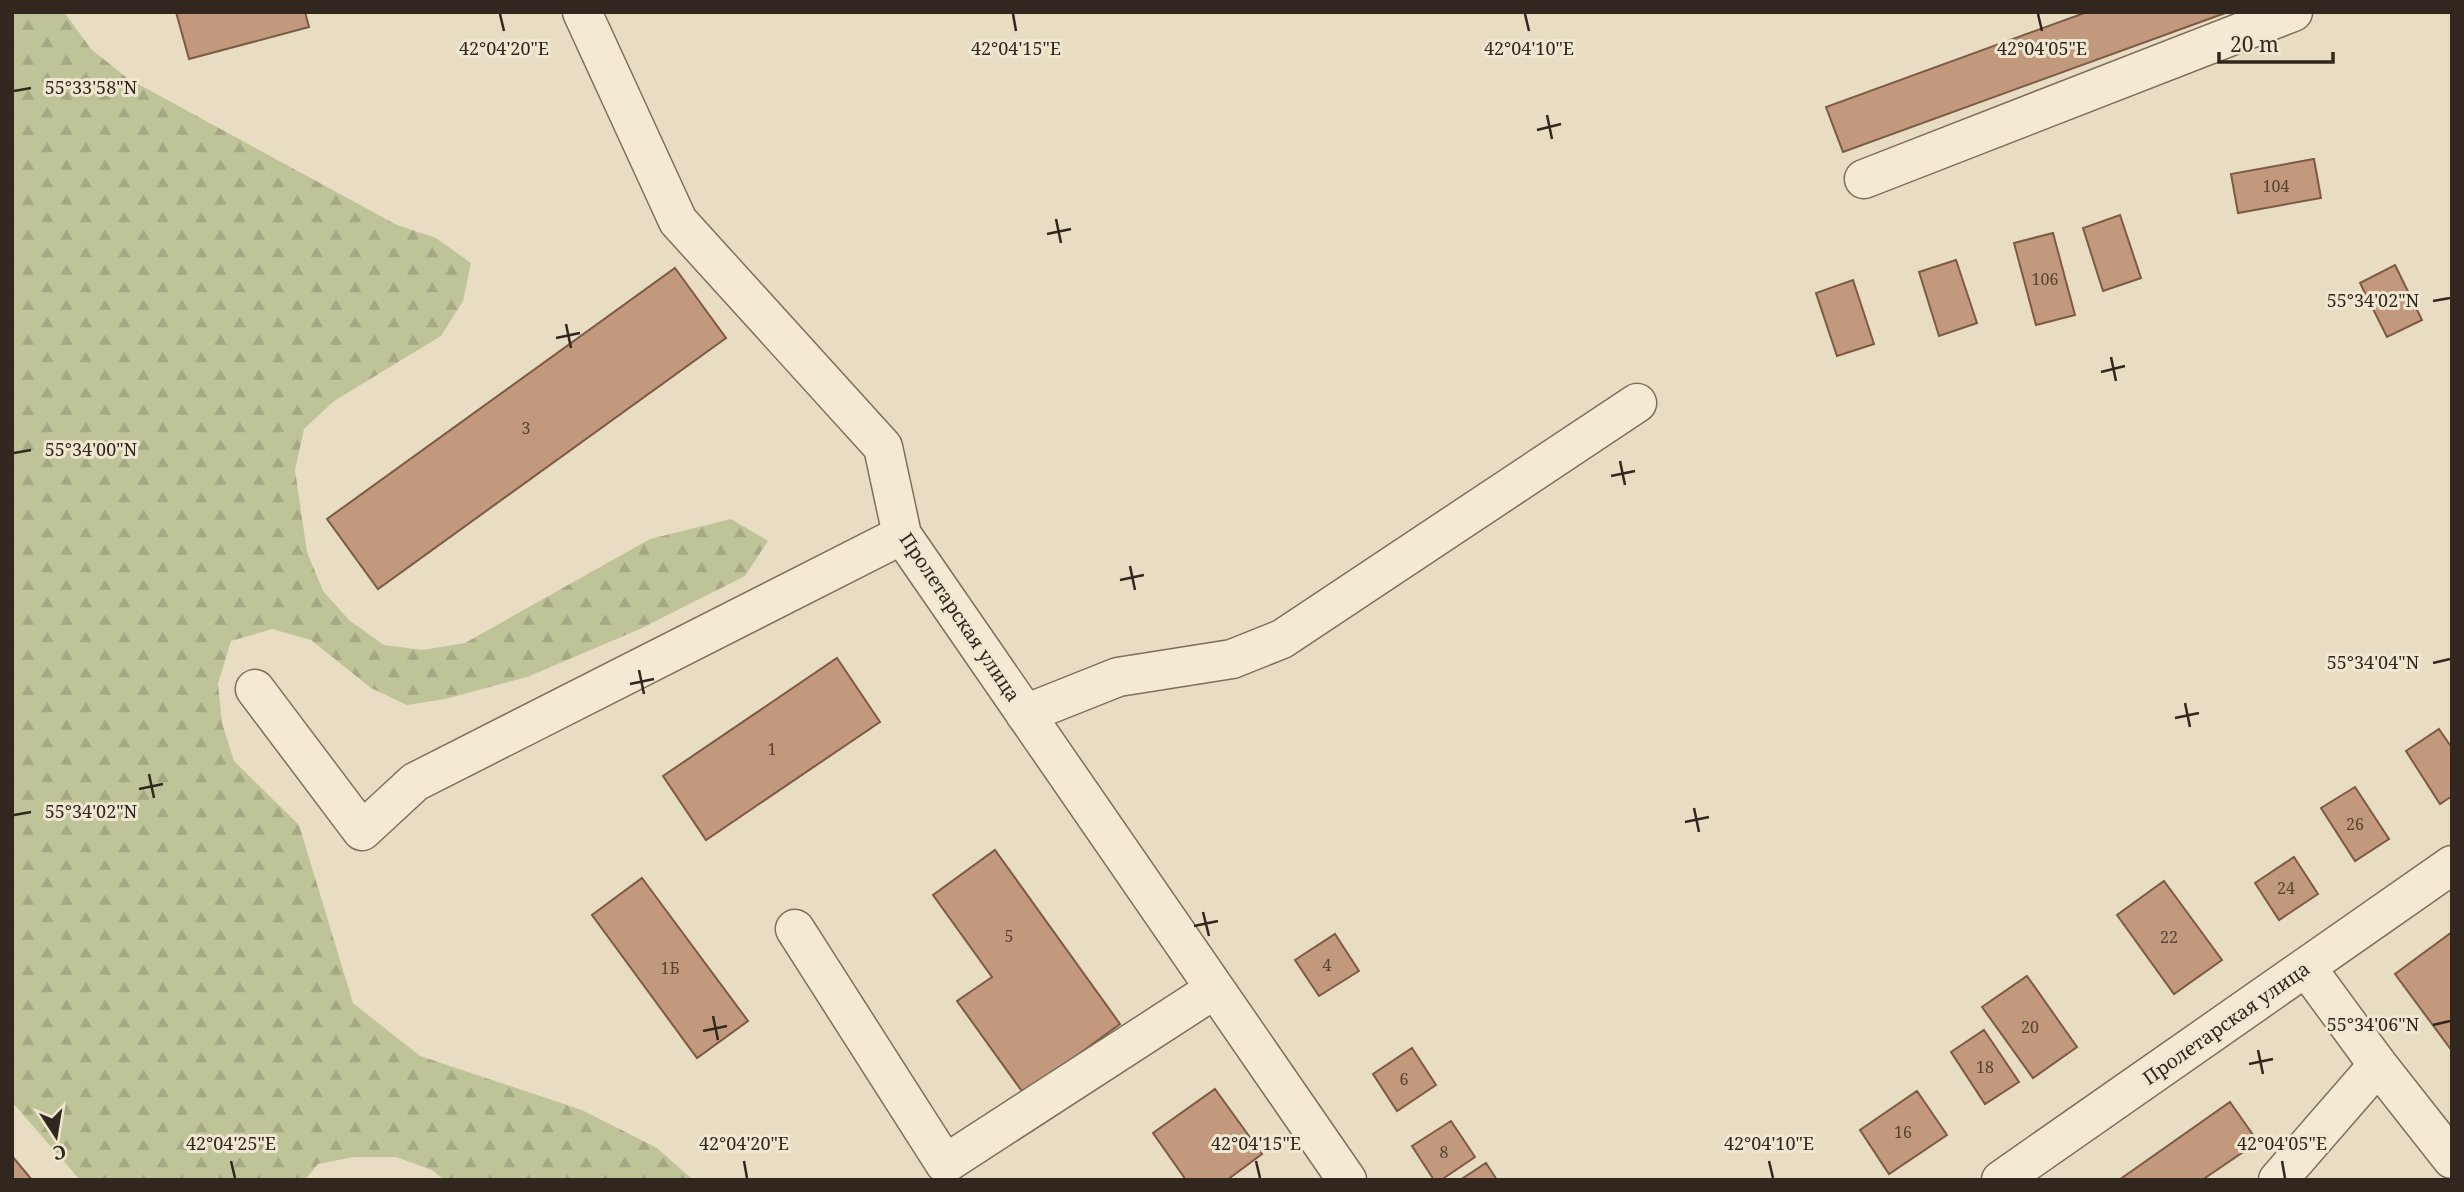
<svg xmlns="http://www.w3.org/2000/svg" width="2464" height="1192" font-family="'Noto Serif',serif">
<style>
.forest{fill:url(#forest-firs)}
.building{fill:#c2997c;stroke:#7c5a44;stroke-width:2}
.lines{fill:none;stroke-linecap:round;stroke-linejoin:round}
.minor-casing{stroke:#7f6e5b;stroke-width:41}
.minor{stroke:#f4ead4;stroke-width:38}
.ticks{fill:none;stroke:#31271e;stroke-width:2.5}
.labels{text-anchor:middle;dominant-baseline:central;stroke-width:6;stroke-linejoin:round;paint-order:stroke}
.number-label{font-size:16px;fill:#554436}
.street-label{font-size:19px;fill:#31271e;stroke:#f0e7d1}
.ticks-label{font-size:18px;text-anchor:middle;fill:#31271e;stroke:#f0e7d1;stroke-width:6;stroke-linejoin:round;paint-order:stroke}
</style>
<defs>
<pattern id="forest-firs" width="22" height="20" patternUnits="userSpaceOnUse" patternTransform="scale(1.75)"><rect width="22" height="20" fill="#bfc498"/><path d="M5 1l3.5 6h-7zM16 11l3.5 6h-7z" fill="#a5a883"/></pattern>
</defs>
<rect width="100%" height="100%" fill="#e8dcc2"/>
<path class="forest" d="M12,12h52l27,37 36,29 270,147 39,13 35,25 -8,38 -22,35 -107,65 -30,28 -9,41 12,82 16,39 26,29 35,25 39,5 42,-7 185,-104 81,-20 37,22 -23,35 -105,53 -113,48 -82,22 -38,6 -36,-17 -60,-48 -39,-11 -41,12 -13,43 4,39 12,38 65,64 54,178 67,53 162,54 75,38 36,32h-249l-12,-10 -36,-13h-42l-36,7 -13,16h-225l-68,-78z"/>
<path class="building" d="M176,12h129l4,15 -120,32z
M2087,12h141l-385,140 -17,-45z
M2314,159l7,39 -83,15 -7,-39z
M2120,215l21,63 -38,13 -20,-63z
M2053,233l22,82 -39,10 -22,-82z
M1956,260l21,63 -38,13 -20,-64z
M2395,265l27,55 -35,17 -27,-54z
M675,268l51,70 -348,251 -51,-70z
M1853,280l21,64 -37,12 -21,-63z
M837,658l43,64 -174,118 -43,-64z
M2439,729l13,19v48l-12,8 -34,-53z
M2355,787l34,52 -34,22 -34,-53z
M995,850l125,174 -96,70 -67,-93 35,-24 -59,-82z
M2294,857l24,37 -39,26 -24,-37z
M642,878l106,143 -51,37 -105,-143z
M2164,881l58,79 -48,34 -57,-79z
M2452,932l-1,47 1,72 -57,-77z
M1335,934l24,37 -40,25 -24,-36z
M2027,976l50,71 -44,31 -51,-71z
M1984,1030l35,52 -34,22 -34,-52z
M1412,1048l24,37 -39,26 -24,-37z
M1215,1089l47,65 -35,26h-41l-33,-47z
M1917,1091l30,44 -58,39 -29,-44z
M2230,1102l28,40 -56,38h-83z
M1451,1121l24,36 -34,23h-7l-22,-34z
M12,1156l20,24h-20z
M1486,1163l11,17h-37z"/>
<g class="lines">
<g class="minor-casing">
<path id="minor" d="M582,12l96,209 205,226 19,88 445,645
M1864,179l429,-167
M255,689l107,142 53,-49 487,-247
M1025,714l93,-37 114,-18 50,-20 355,-236
M795,929l150,235 270,-175
M2306,967l72,98 74,94
M2001,1180l451,-315
M2278,1180l100,-115"/>
</g>
<use href="#minor" class="minor"/>
</g>
<path class="ticks" d="M500,14l4,17M1013,14l3,17M1525,14l4,17M2038,14l4,17M14,91l17,-3M1547,115l5,24M1537,130l24,-6M1056,219l5,24M1047,234l24,-5M2433,301l17,-3M566,324l5,24M556,338l24,-5M2111,357l5,24M2101,372l24,-6M14,453l17,-3M1620,461l5,24M1611,476l24,-5M1130,566l5,24M1120,580l24,-5M2433,663l17,-4M639,670l5,24M630,684l24,-5M2185,703l5,24M2175,718l24,-5M149,774l5,24M139,789l24,-5M1694,808l5,24M14,815l17,-3M1685,822l24,-5M1203,912l6,24M1194,926l24,-5M713,1016l5,24M2433,1025l17,-4M703,1031l24,-5M2258,1050l5,24M2249,1064l24,-5M231,1161l4,17M744,1161l3,17M1256,1161l4,17M1769,1161l4,17M2282,1161l3,17"/>
<g class="labels">
<g class="number-label">
<text x="2276" y="186">104</text>
<text x="2045" y="279">106</text>
<text x="526" y="428">3</text>
<text x="772" y="749">1</text>
<text x="2355" y="824">26</text>
<text x="2286" y="888">24</text>
<text x="1009" y="936">5</text>
<text x="2169" y="937">22</text>
<text x="1327" y="965">4</text>
<text x="670" y="968">1Б</text>
<text x="2030" y="1027">20</text>
<text x="1985" y="1067">18</text>
<text x="1404" y="1079">6</text>
<text x="1903" y="1132">16</text>
<text x="1444" y="1152">8</text>
</g>
<g class="street-label">
<text transform="translate(960 617) rotate(56)">Пролетарская улица</text>
<text transform="translate(2226 1023) rotate(-35)">Пролетарская улица</text>
</g>
</g>
<g class="ticks-label">
<text x="504" y="55">42°04'20"E</text>
<text x="1016" y="55">42°04'15"E</text>
<text x="1529" y="55">42°04'10"E</text>
<text x="2042" y="55">42°04'05"E</text>
<text x="91" y="94">55°33'58"N</text>
<text x="2373" y="307">55°34'02"N</text>
<text x="91" y="456">55°34'00"N</text>
<text x="2373" y="669">55°34'04"N</text>
<text x="91" y="818">55°34'02"N</text>
<text x="2373" y="1031">55°34'06"N</text>
<text x="231" y="1150">42°04'25"E</text>
<text x="744" y="1150">42°04'20"E</text>
<text x="1256" y="1150">42°04'15"E</text>
<text x="1769" y="1150">42°04'10"E</text>
<text x="2282" y="1150">42°04'05"E</text>
</g>
<rect width="2464" height="1192" fill="none" stroke="#31271e" stroke-width="28"/>
<g transform="translate(56 1136) rotate(168)" stroke="#f0e7d1" stroke-width="5" paint-order="stroke">
<path d="M0-5L12 26L0 18L-12 26Z" fill="#31271e"/>
<text y="-10" font-size="19" font-weight="bold" text-anchor="middle" fill="#31271e">С</text>
</g>
<path d="M2219 52v10h114v-10" fill="none" stroke="#31271e" stroke-width="3.5"/>
<text x="2230" y="52" font-size="21" fill="#31271e" stroke="#f0e7d1" stroke-width="5" paint-order="stroke">20 m</text>
</svg>
